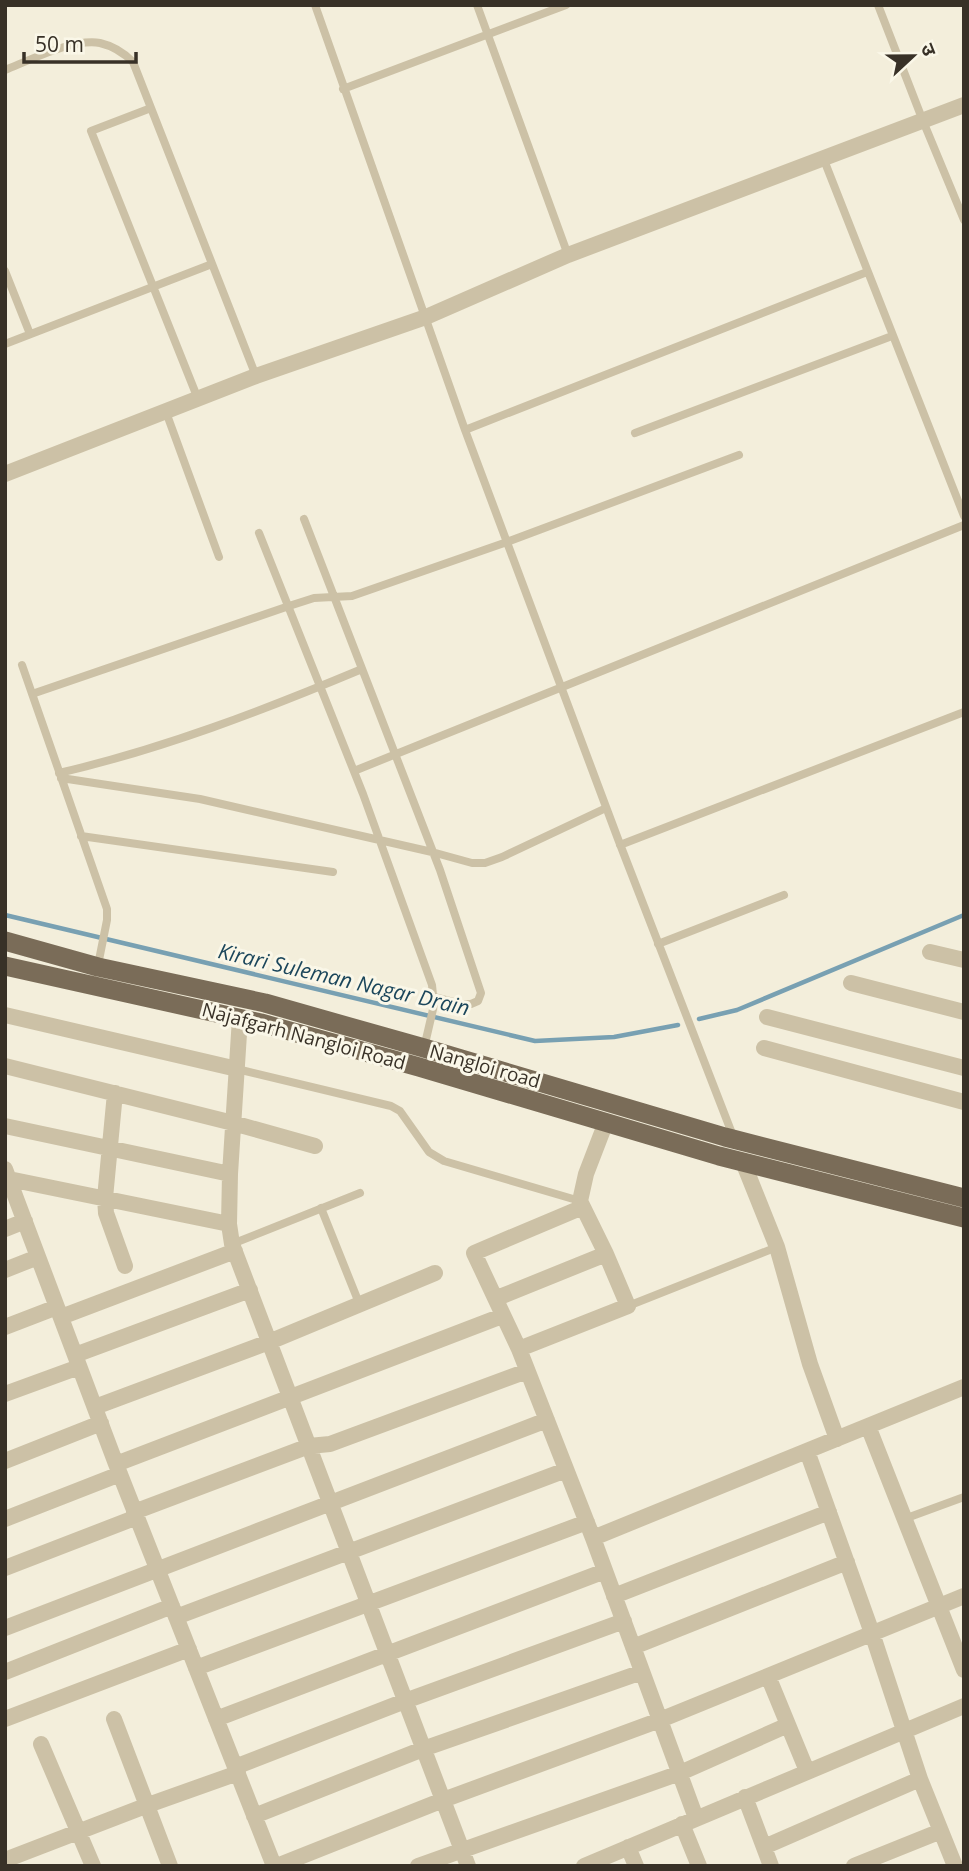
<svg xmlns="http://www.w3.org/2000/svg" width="969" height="1871" font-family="'Open Sans','Noto Sans Devanagari',sans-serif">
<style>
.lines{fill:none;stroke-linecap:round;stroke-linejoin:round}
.stream{stroke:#78a0b2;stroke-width:4.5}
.service{stroke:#ccc1a6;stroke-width:8}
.minor{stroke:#ccc1a6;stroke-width:16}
.primary{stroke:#7a6c58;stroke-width:19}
.labels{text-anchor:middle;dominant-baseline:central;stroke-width:6;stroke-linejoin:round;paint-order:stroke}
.street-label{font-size:19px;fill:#383127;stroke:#faf7e8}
.water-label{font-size:21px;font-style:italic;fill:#1b465b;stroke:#faf7e8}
</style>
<rect width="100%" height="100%" fill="#f3eedb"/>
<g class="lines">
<path class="stream" d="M5,915l530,126 79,-4 64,-12
M699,1019l38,-9 227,-95"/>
<path class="service" d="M315,5l150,425 153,409 115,297
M477,5l91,250
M878,5l45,116 41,99
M5,70c25,-10 69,-32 95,-27 13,3 24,10 33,19l123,314
M343,89l223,-84
M151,108l-60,23 107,268
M824,160l140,356
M5,271l25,63
M5,344l207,-80
M166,412l53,145
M465,430l402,-158
M635,433l257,-97
M304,519l136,351 41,123 -3,8 -7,3h-9l-27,-7
M259,533l104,261 69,191 2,20 -10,43
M22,665l85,244v11l-9,45
M32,694l257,-88 25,-8 38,-2 155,-54 232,-87
M354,771l610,-246
M59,773c104,-24 205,-63 303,-104
M61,778l139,21 232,53 40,11h13l17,-6 104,-49
M81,836l252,36
M620,845l344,-133
M658,944l126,-49
M237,1069l154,37 9,5 29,41 15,9 136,40
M321,1208l38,95
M232,1244l128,-51
M628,1306l149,-59
M904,1519l60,-22"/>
<path class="minor" d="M5,474l251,-98 170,-59 142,-62 396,-150
M930,952l34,8
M851,983l113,29
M5,1015l232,54
M767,1017l197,51
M240,1018l-10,156 -1,50 3,20 236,622
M764,1048l200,54
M5,1066l228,57 82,23
M115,1093l-10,105 1,15 19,53
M5,1126l225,48
M743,1162l34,85 33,117 27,75
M5,1169l111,295 158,402
M9,1179l220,45
M583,1207l-109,46 45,96 74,189 103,280
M5,1229l20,-8
M5,1270l33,-13
M497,1298l109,-44 -26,-53 6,-27 20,-52
M61,1317l174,-66
M5,1327l52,-20
M519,1349l109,-43 -22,-52
M75,1355l175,-65
M5,1394l74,-27
M95,1407l174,-65 166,-69
M868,1426l96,244
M807,1451l65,182 48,146 35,87
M5,1461l96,-38
M116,1464l386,-148
M134,1512l175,-66 21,-2 197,-73
M5,1519l115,-45
M593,1538l371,-151
M5,1568l132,-51
M614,1596l215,-84
M176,1617l390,-147
M5,1628l542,-208
M633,1647l214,-85
M196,1668l391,-146
M5,1672l167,-66
M768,1676l39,95
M5,1719l184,-70
M114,1719l56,147
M216,1719l389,-148
M41,1744l52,122
M235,1767l170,-66 219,-80
M745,1797l26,69
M254,1816l169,-67 219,-77
M682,1824l17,42
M628,1847l8,19
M764,1847l156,-68
M5,1860l143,-55 90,-32
M277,1866l166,-66 217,-80 304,-124
M418,1866l262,-93 108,-48
M584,1866l380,-160
M854,1866l87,-35"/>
<path class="primary" d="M5,941l93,26 167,36 159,45 301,89 239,61
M5,966l256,57 158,44 300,89 245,62"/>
</g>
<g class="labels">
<g class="street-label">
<text transform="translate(304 1036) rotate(15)">Najafgarh Nangloi Road</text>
<text transform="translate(485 1066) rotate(16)">Nangloi road</text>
</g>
<g class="water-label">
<text transform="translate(344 979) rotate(13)">Kirari Suleman Nagar Drain</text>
</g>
</g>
<rect width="969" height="1871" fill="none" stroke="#383127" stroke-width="14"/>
<g transform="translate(913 56) rotate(68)" stroke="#faf7e8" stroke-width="5" paint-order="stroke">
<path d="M0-5L12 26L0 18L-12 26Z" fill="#383127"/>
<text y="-10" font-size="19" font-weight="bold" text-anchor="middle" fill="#383127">उ</text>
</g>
<path d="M24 52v10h112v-10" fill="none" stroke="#383127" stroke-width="3.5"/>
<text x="35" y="52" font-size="21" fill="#383127" stroke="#faf7e8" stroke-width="5" paint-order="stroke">50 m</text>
</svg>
